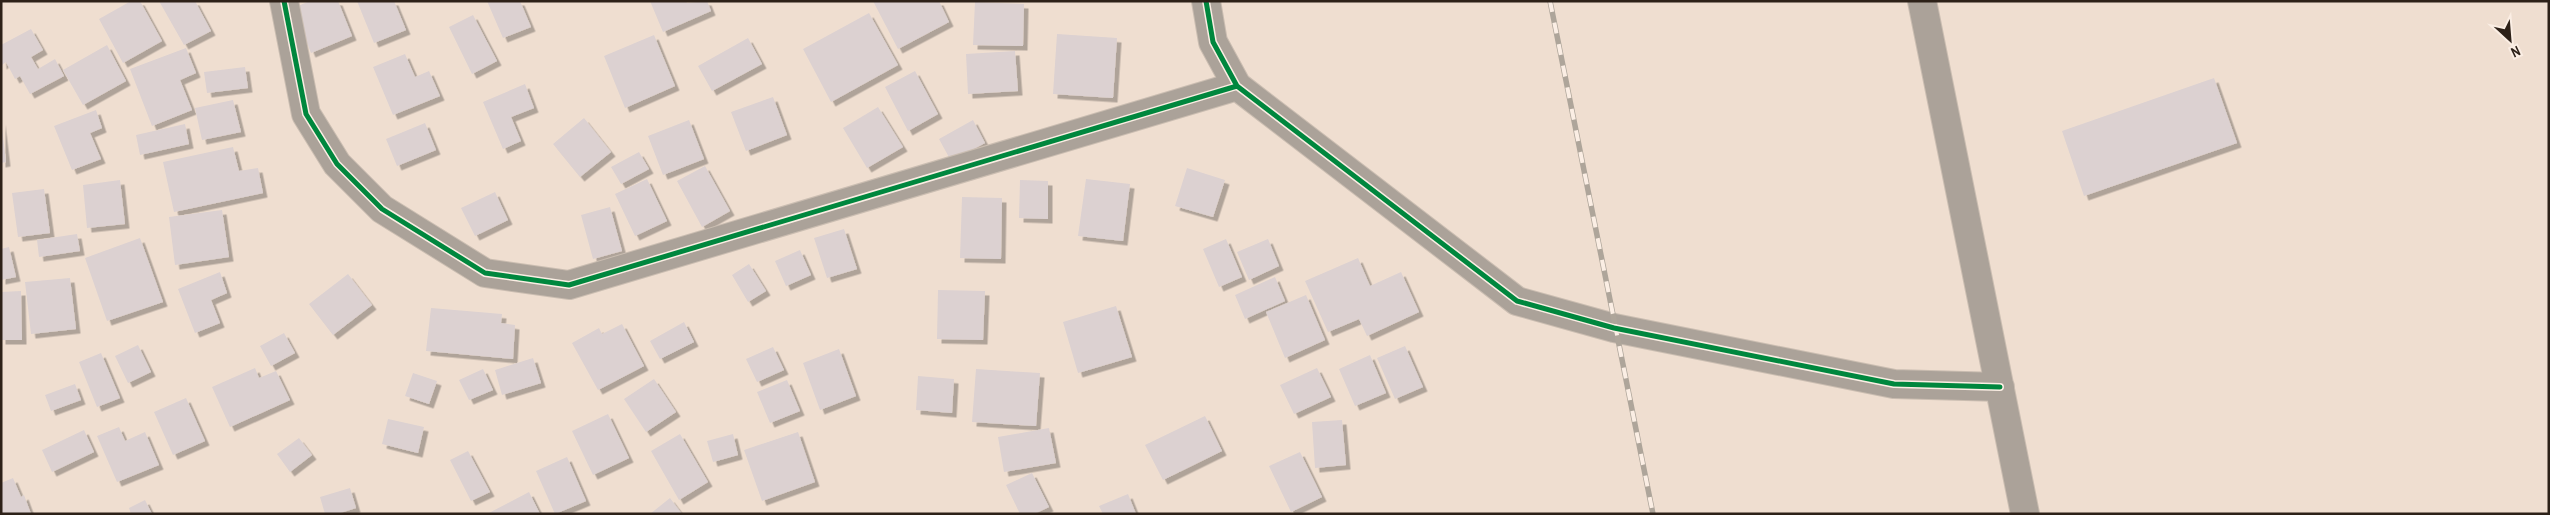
<svg xmlns="http://www.w3.org/2000/svg" width="2550" height="515" font-family="'Archivo Narrow',sans-serif">
<style>
.building{fill:#dcd1d1;filter:url(#shadow)}
.lines{fill:none;stroke-linecap:round;stroke-linejoin:round}
.minor-casing{stroke:#cabdb1;stroke-width:30}
.minor{stroke:#aba299;stroke-width:28}
.rail-casing{stroke:#aea59a;stroke-width:5.5}
.rail{stroke:#fbeee4;stroke-width:4;stroke-dasharray:11;stroke-linecap:butt}
.cycleway-casing{stroke:#fbeee4;stroke-width:8}
.cycleway{stroke:#00873e;stroke-width:5}
</style>
<defs>
<filter id="shadow"><feDropShadow dx="4.5" dy="4.5" stdDeviation="0" flood-color="#0004"/></filter>
</defs>
<rect width="100%" height="100%" fill="#efded0"/>
<path class="building" d="M131,1h9l22,40 -39,22 -24,-44z
M159,1h36l16,30 -27,14z
M310,1h28l14,35 -41,17 -18,-45z
M357,1h37l12,29 -32,13z
M487,1h33l11,26 -28,11z
M650,1h36l1,2 20,-2 4,10 -48,21z
M873,1h66l10,21 -51,27z
M975,2l49,2 -1,42 -50,-1z
M869,13l29,52 -67,37 -28,-53z
M473,15l24,46 -25,13 -23,-47z
M31,29l12,21 -12,7 7,12 17,-10 9,17 -34,18 -10,-18 -5,3 -9,-17 -4,3 -1,-20z
M1057,34l60,4 -4,60 -60,-4z
M654,35l21,51 -50,22 -21,-52z
M748,38l14,26 -50,27 -14,-25z
M107,45l19,36 -43,24 -20,-35z
M186,48l10,25 -16,7 12,30 -40,16 -22,-57z
M1015,51l3,40 -50,3 -2,-40z
M405,54l10,23 14,-6 11,25 -47,19 -20,-48z
M245,67l3,21 -41,5 -3,-21z
M915,71l23,43 -30,17 -23,-44z
M2214,78l23,65 -153,53 -22,-65z
M525,84l9,24 -23,9 10,24 -18,8 -20,-47z
M773,97l14,38 -41,16 -15,-39z
M233,100l8,32 -39,8 -7,-32z
M878,107l25,40 -36,21 -24,-40z
M96,110l6,18 -12,5 11,26 -29,11 -18,-44z
M584,118l27,34 -31,25 -27,-33z
M1,120l5,42 -5,1z
M689,120l15,39 -41,16 -15,-39z
M973,120l12,23 -34,18 -12,-22z
M425,123l11,27 -39,16 -11,-27z
M185,124l4,20 -49,11 -4,-20z
M233,147l6,24 19,-3 5,25 -89,19 -11,-50z
M639,152l10,17 -28,15 -10,-17z
M705,166l25,45 -28,16 -25,-46z
M1187,168l38,12 -12,37 -38,-11z
M647,179l20,42 -32,15 -20,-42z
M1086,179l44,5 -7,57 -45,-5z
M120,180l5,44 -38,4 -4,-43z
M1020,180l28,1v38l-29,-1z
M44,189l6,44 -32,4 -6,-44z
M495,192l13,28 -33,16 -14,-28z
M962,197l40,1 -1,61 -41,-1z
M610,207l12,44 -29,8 -12,-44z
M222,210l7,47 -54,8 -6,-48z
M844,229l13,40 -30,9 -13,-40z
M77,234l3,17 -41,6 -2,-17z
M140,238l23,64 -56,19 -22,-63z
M1226,239l16,38 -23,10 -16,-38z
M1268,239l11,27 -30,14 -12,-28z
M9,247l7,30 -15,3v-31z
M800,250l11,25 -25,11 -11,-25z
M1358,258l12,28 31,-14 18,40 -52,24 -8,-17 -31,13 -23,-51z
M749,264l17,27 -18,11 -16,-27z
M220,272l7,21 -16,7 9,23 -25,10 -17,-44z
M348,274l24,31 -39,30 -24,-31z
M1275,277l10,24 -40,18 -10,-24z
M70,278l6,51 -45,5 -6,-52z
M938,290l47,1 -2,49 -46,-1z
M21,291l1,49h-21v-48z
M1306,295l19,45 -40,18 -19,-46z
M1116,306l16,51 -54,16 -15,-51z
M431,308l71,6 -1,9 14,2 -2,34 -87,-8z
M684,322l10,20 -34,17 -10,-18z
M622,324l22,42 -46,24 -26,-47 27,-15 3,6z
M284,333l11,20 -24,13 -11,-20z
M138,345l13,27 -23,11 -13,-27z
M1405,346l18,41 -28,12 -18,-41z
M773,347l11,23 -27,12 -11,-23z
M839,349l17,47 -36,14 -17,-47z
M101,353l19,45 -23,9 -18,-45z
M1370,355l16,38 -31,13 -16,-37z
M533,358l8,25 -39,12 -7,-25z
M255,368l4,10 17,-7 14,29 -60,27 -18,-40z
M1317,368l14,29 -37,17 -14,-29z
M483,369l10,21 -24,10 -10,-20z
M976,369l64,4 -4,53 -64,-4z
M413,373l24,8 -8,23 -24,-8z
M918,376l36,3 -2,34 -36,-3z
M654,379l22,33 -30,20 -22,-33z
M787,380l13,31 -30,12 -13,-31z
M75,384l6,16 -30,11 -6,-16z
M186,398l19,43 -32,14 -19,-43z
M608,414l21,44 -36,17 -21,-44z
M1205,416l17,35 -59,29 -18,-35z
M388,419l36,8 -6,26 -36,-9z
M1342,420l4,45 -31,3 -3,-46z
M119,427l6,14 20,-9 14,33 -42,17 -20,-46z
M1049,428l7,35 -52,9 -6,-35z
M84,430l10,22 -42,20 -10,-22z
M798,432l17,50 -53,19 -18,-51z
M680,434l28,48 -29,18 -28,-49z
M733,434l5,21 -25,7 -6,-21z
M299,438l13,17 -22,17 -13,-18z
M468,451l22,41 -19,9 -21,-41z
M1300,452l22,45 -31,15 -22,-46z
M567,457l19,44 -31,13 -19,-43z
M1032,473l17,34 -15,7h-14l-14,-29z
M13,478l8,19 3,-2 7,19h-30v-31z
M350,488l6,20 -19,6h-12l-5,-17z
M529,492l11,22h-53z
M1128,494l8,20h-33l-4,-8z
M670,498l12,16h-32z
M145,500l7,14h-21l-2,-6z"/>
<g class="lines">
<g class="minor-casing">
<path id="minor" d="M284,1l22,113 31,50 45,45 103,64 84,12 668,-199
M1206,1l7,41 24,44 280,215 97,27 280,56 106,3
M1922,1l103,513"/>
</g>
<use href="#minor" class="minor"/>
<g class="rail-casing">
<path id="rail" d="M1550,1l103,513"/>
</g>
<use href="#rail" class="rail"/>
<g class="cycleway-casing">
<path id="cycleway" d="M284,1l22,113 31,50 45,45 103,64 84,12 668,-199
M1206,1l7,41 24,44 280,215 97,27 280,56 106,3"/>
</g>
<use href="#cycleway" class="cycleway"/>
</g>
<rect width="2550" height="515" fill="none" stroke="#2d2118" stroke-width="5"/>
<g transform="translate(2510 40) rotate(154)" stroke="#fbeee4" stroke-width="4" paint-order="stroke">
<path d="M0-4L9 19L0 12L-9 19Z" fill="#2d2118"/>
<text y="-8" font-size="14" font-weight="bold" text-anchor="middle" fill="#2d2118">N</text>
</g>
</svg>
